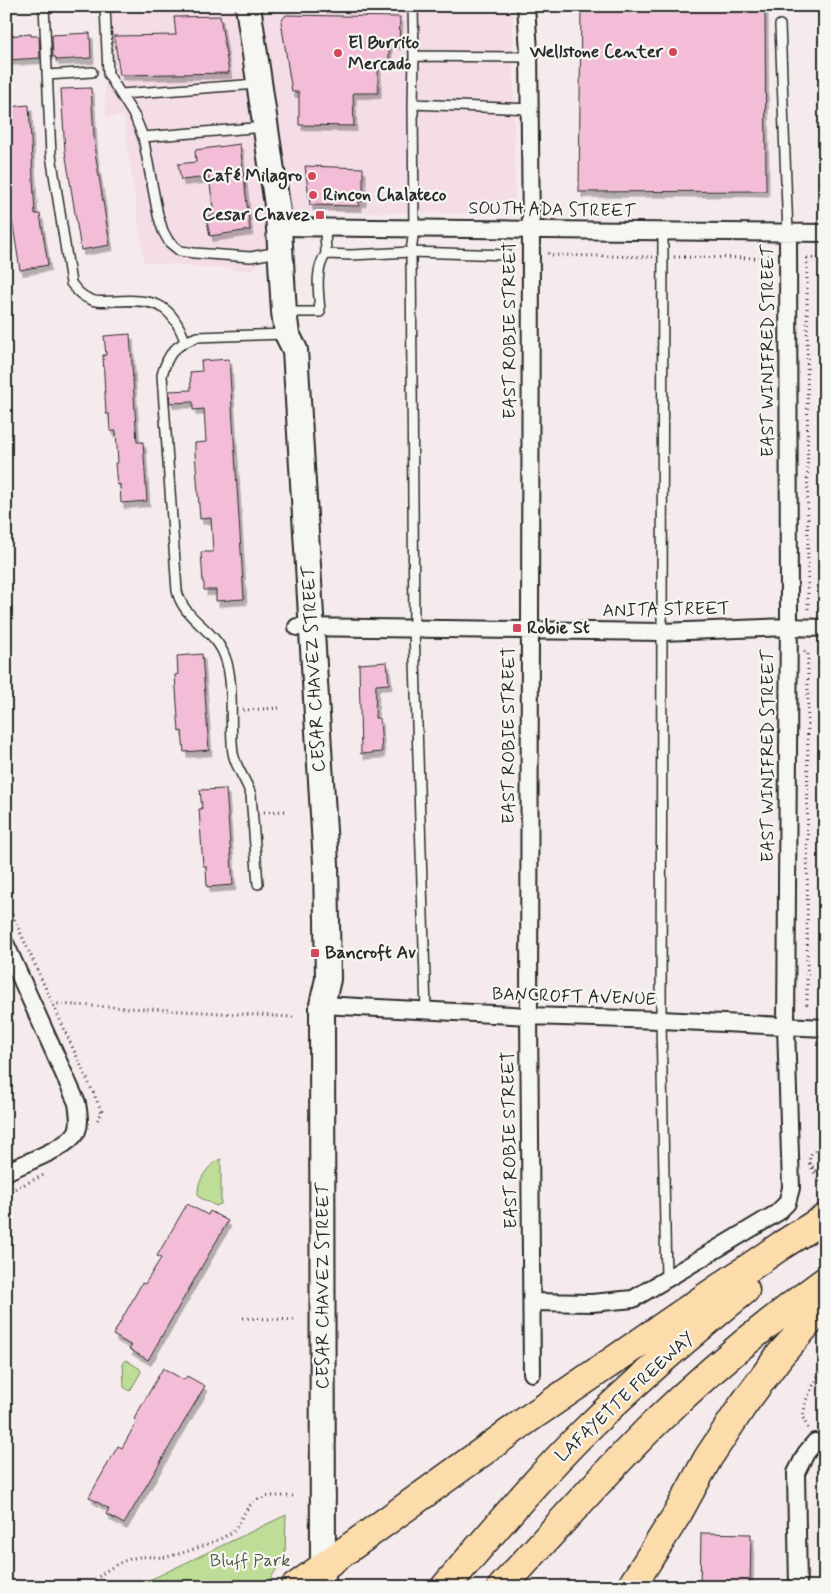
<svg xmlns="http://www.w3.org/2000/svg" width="831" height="1593" font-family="Mynerve,sans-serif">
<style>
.built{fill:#f4dde6}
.green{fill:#bede97;stroke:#748461}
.building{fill:#f3bdd7;stroke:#2b2b2b;filter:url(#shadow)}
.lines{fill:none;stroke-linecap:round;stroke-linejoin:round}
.service-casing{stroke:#2b2b2b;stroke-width:12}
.minor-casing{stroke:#2b2b2b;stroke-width:20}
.secondary-casing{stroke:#2b2b2b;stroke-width:28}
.motorway-casing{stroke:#2b2b2b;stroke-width:31}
.path{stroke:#2b2b2b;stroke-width:3;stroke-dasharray:1 4;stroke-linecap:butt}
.service{stroke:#f6f6f2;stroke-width:9}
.minor{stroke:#f6f6f2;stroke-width:16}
.secondary{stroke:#f6f6f2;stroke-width:24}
.motorway{stroke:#fddcac;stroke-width:28}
.path-bridge{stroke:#2b2b2b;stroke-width:3;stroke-dasharray:1 4;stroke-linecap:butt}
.poi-dot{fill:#d1495b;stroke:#f6f6f2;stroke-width:2}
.labels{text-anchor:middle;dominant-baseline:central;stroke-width:4.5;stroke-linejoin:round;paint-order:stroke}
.poi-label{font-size:18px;font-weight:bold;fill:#2b2b2b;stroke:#f6f6f2;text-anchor:start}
.street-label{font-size:18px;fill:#2b2b2b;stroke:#f6f6f2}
.park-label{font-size:18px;fill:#505846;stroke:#f6f6f2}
</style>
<defs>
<filter id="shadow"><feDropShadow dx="3" dy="5.5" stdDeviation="0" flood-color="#0004"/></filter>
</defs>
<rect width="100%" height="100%" fill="#f5ebed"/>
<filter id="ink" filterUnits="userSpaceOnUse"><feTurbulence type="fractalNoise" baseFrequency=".02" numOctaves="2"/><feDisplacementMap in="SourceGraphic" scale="10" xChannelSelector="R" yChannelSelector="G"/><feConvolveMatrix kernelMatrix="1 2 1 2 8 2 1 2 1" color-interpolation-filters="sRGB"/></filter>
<g filter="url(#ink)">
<path class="built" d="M101,6l403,3 9,5 2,192 -5,8 -201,-2 -58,59 -107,-9 -21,-146 -17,1z"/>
<path class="green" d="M221,1159v45l-5,2 -17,-9c-5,-13 10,-34 22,-38z
M126,1360l14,9 1,3 -10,17 -2,2 -5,-4 -1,-25z
M286,1515l-1,41 -20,31h-130z"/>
<path class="building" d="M581,6h184l1,185 -187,1z
M286,15l114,2 -1,27 -10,-1v19h-11v31h-25l1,33 -55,-1v-33h-7l-11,-71z
M220,16l9,57 -109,2 -6,-39 62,-1 -2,-18z
M90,33l1,25 -35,2v-3h-3l-1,-22z
M31,34v2h8l1,22 -34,2v-24z
M91,88l4,64 15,93 -29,5 -16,-99 -4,-62z
M29,105l6,109h5l8,51 -28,5 -11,-70h-3v-68h3l-1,-25z
M240,144l10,86 -40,6 -4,-20 8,-1 -5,-38 -28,3 -3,-16 18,-2 -1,-12z
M305,166l58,2v33h-4v5l-49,-1z
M130,334l7,108h6l4,59 -26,2 -1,-19 -3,1 -2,-22h3l-2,-32h-6l-1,-17h-3l-3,-59h3l-2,-19z
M229,359l15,240 -28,2v-11h-12v-7h-1l-2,-31h12l-2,-34 -11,1 -5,-66v-10l11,-1 -2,-33 -11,1v-8l-23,1 -1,-12 22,-1 -1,-18 12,-1 -1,-10z
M202,654l7,96 -25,2 -2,-21 -3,1 -4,-57 3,-1 -1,-18z
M387,662l2,22 -13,1 -1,33h5l2,34 -21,2 -2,-90z
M226,789l7,96 -26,2 -1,-21h-3l-4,-57h3l-2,-19z
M187,1204l21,11 2,-4 18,10 -80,139 -19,-11 3,-3 -19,-11 29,-52 3,1 16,-26 -4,-2z
M163,1368l21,12 3,-4 18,10 -81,138 -18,-10 3,-5 -20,-12 29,-51 4,2 15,-27 -3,-2z
M701,1533l50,1 -1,53h-50z"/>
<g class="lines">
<g class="service-casing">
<path id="service" d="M44,6l7,149 20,128c6,8 11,14 21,17 6,3 16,1 23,1 38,-2 56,1 70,40
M105,6l3,68 27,43 8,20 15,78 5,16 6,11 11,9 14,2 57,4 27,-5
M413,6l1,50
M780,25l8,209
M47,75l45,-3
M121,94l137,-10
M413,104l117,5
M143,137l122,-10
M325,228l1,26
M663,231l-2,789 5,259
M286,312h34c-1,-18 -6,-42 6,-58l25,1 60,-3 97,3
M258,884l-7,-89c-5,-16 -15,-26 -18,-42 -4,-28 2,-71 -8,-96 -10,-29 -41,-36 -48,-66l-15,-216c6,-22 13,-30 35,-38l89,-3
M426,1011l-12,-383 -3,-376 3,-23 -1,-125 1,-48 115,1"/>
</g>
<g class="minor-casing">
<path id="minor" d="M526,6l3,45 2,178 -2,787 3,357
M279,227l546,6
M297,627l365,5 127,-5 36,1
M6,945l71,158c1,9 4,19 0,28 -8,17 -53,32 -71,41
M322,1005l207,11 132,4 164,8
M532,1302l60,1 41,-4 144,-86 10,-10 4,-15 -5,-162 3,-411 -1,-381
M798,1587l-2,-114 10,-20 9,-11"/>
</g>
<g class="secondary-casing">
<path id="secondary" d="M248,6l30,206 6,100 3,22 8,16 31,514 2,115 -6,26 1,582"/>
</g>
<g class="motorway-casing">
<path id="motorway" d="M295,1587l233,-168 254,-174 43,-27
M445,1587c47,-54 92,-109 143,-159 50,-49 103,-94 157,-138
M502,1587c50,-54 99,-110 151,-162 53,-52 111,-100 172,-144
M631,1587l47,-74 30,-55 35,-53 37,-50 45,-51"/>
</g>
<path class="path" d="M548,253l2,2 103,2
M674,257l91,1 6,-3
M807,258l1,353
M807,258l18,1
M804,651l4,3 -1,350 -2,4
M243,710l37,-2
M264,812l22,-1
M6,901l96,211 -6,11
M53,1006l4,-2 236,13
M809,1163l16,17
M6,1193l38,-18
M243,1318l54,2
M808,1428l-5,-10 3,-18 19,-38
M6,1568l5,19
M88,1587c13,-14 32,-28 52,-30 9,-1 18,1 26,0 16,-3 51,-15 65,-24 5,-4 8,-10 11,-16 13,-24 26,-21 51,-21"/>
<use href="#service" class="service"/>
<use href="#minor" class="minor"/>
<use href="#secondary" class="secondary"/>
<use href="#motorway" class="motorway"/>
<path class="path-bridge" d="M825,1148c-29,2 -9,29 0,41"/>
</g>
</g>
<g class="poi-dot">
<circle cx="673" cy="52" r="5"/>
<circle cx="338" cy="53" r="5"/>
<circle cx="312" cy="176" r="5"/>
<circle cx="313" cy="195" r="5"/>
<rect x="315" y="210" width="10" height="10" rx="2.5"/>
<rect x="512" y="623" width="10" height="10" rx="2.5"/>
<rect x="310" y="948" width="10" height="10" rx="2.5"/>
</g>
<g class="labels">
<g class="poi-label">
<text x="348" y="43">El Burrito<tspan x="348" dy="21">Mercado</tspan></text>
<text x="663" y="52" text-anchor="end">Wellstone Center</text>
<text x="302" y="176" text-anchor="end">Café Milagro</text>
<text x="323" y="195">Rincon Chalateco</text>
<text x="310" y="215" text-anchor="end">Cesar Chavez</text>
<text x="527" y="628">Robie St</text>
<text x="325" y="953">Bancroft Av</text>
</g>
<g class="street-label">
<text transform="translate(552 210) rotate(1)">SOUTH ADA STREET</text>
<text transform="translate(510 330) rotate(-90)">EAST ROBIE STREET</text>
<text transform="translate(768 351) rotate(-90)">EAST WINIFRED STREET</text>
<text transform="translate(666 610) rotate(-1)">ANITA STREET</text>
<text transform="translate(314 669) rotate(-93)">CESAR CHAVEZ STREET</text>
<text transform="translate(509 735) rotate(-90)">EAST ROBIE STREET</text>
<text transform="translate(768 756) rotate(-90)">EAST WINIFRED STREET</text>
<text transform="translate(574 997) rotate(2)">BANCROFT AVENUE</text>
<text transform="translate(510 1140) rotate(-91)">EAST ROBIE STREET</text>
<text transform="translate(323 1286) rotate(-90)">CESAR CHAVEZ STREET</text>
<text transform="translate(625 1397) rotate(-43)">LAFAYETTE FREEWAY</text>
</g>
<g class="park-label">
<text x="250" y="1561">Bluff Park</text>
</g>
</g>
<rect width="831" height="1593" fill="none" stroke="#f6f6f2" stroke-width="25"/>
<rect x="12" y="12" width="806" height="1568" fill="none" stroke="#2b2b2b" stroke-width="2" filter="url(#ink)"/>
</svg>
